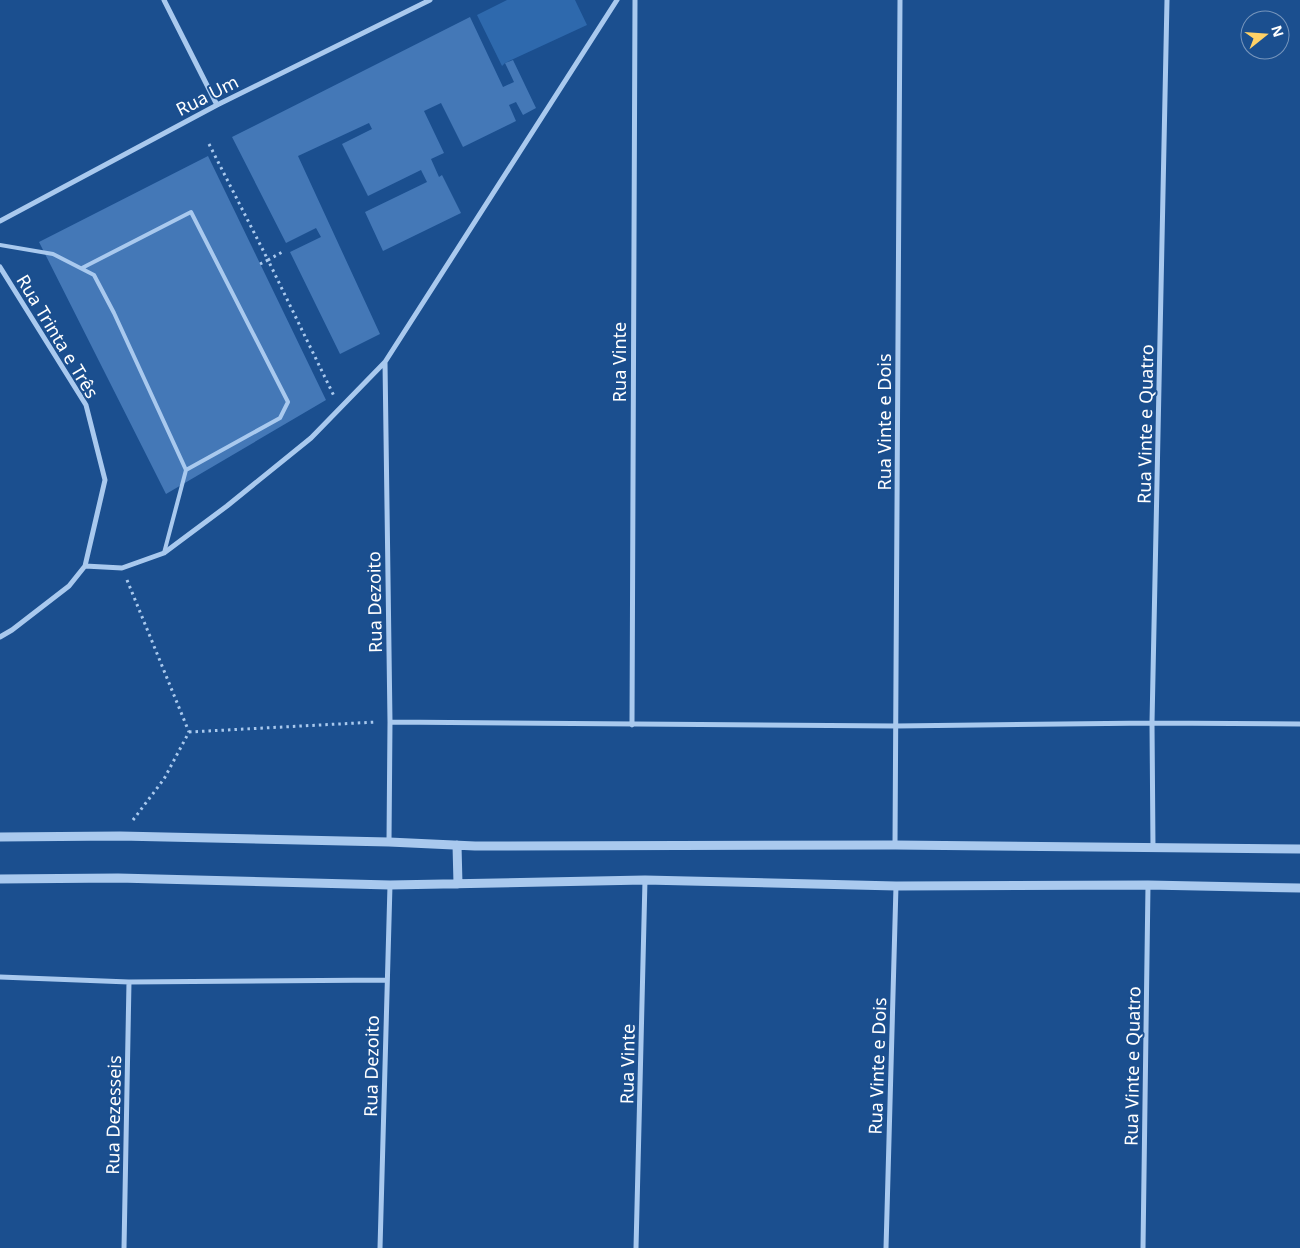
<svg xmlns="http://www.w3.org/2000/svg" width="1300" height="1248" font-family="'Noto Sans',sans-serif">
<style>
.green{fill:#2e69ad}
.building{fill:#4478b7}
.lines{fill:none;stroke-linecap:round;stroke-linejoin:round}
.path{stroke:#a9c9ee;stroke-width:3;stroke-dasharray:2.5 4;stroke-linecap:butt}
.service{stroke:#a9c9ee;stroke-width:4}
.minor{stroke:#a9c9ee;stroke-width:5}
.tertiary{stroke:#a9c9ee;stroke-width:9}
.labels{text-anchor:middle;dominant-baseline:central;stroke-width:4;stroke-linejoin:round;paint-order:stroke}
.street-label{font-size:18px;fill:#fff;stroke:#1b4f8f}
</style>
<rect width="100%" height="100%" fill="#1b4f8f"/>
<path class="green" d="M507,0h68l12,25 -82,38 -3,3 -25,-51z"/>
<path class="building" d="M470,17l33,70 11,-5 -9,-19 8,-3 23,48 -13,7 -7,-13 -7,3 7,16 -53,26 -22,-44 -17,8 20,42 -13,6 8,18 3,-2 19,38 -78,38 -18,-39 62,-30 -6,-12 -53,26 -26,-52 30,-15 -3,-6 -71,33 82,178 -40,20 -50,-102 31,-15 -5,-9 -30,15 -54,-106z
M208,156l118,244 -160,94 -127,-252z"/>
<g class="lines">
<path class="path" d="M209,144l59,116 16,-9
M260,264l8,-4 66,136
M127,580l62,152
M189,732l187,-10
M133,820l31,-41 25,-47"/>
<path class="service" d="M0,245l53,9 41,21 20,38 72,157 -22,83
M82,268l109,-56 97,190 -8,16 -94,52"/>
<path class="minor" d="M164,0l53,105
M0,221l217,-116 213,-105
M0,267l86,138 19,75 -20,86 -16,20 -57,44 -12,7
M385,362l5,360 -1,120
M85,566l37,2 42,-15 63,-47 84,-68 74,-76 232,-362
M390,722l506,4 256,-3 148,1
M632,725l3,-725
M895,845l5,-845
M1153,848l-1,-125 15,-723
M0,977l129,5 258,-2
M124,1248l5,-266
M380,1248l10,-363
M636,1248l9,-368
M886,1248l10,-362
M1143,1248l5,-363"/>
<path class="tertiary" d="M0,837l120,-1 269,6 86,4 420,-1 405,4
M457,845l1,39
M0,879l118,-1 272,7 255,-5 251,6 252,-1 152,3"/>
</g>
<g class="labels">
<g class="street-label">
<text transform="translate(207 95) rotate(-27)">Rua Um</text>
<text transform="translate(58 336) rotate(59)">Rua Trinta e Três</text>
<text transform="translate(619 362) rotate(-90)">Rua Vinte</text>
<text transform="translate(884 422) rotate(-90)">Rua Vinte e Dois</text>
<text transform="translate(1145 424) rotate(-89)">Rua Vinte e Quatro</text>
<text transform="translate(374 602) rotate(-91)">Rua Dezoito</text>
<text transform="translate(627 1064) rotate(-89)">Rua Vinte</text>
<text transform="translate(371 1066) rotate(-89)">Rua Dezoito</text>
<text transform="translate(877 1066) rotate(-88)">Rua Vinte e Dois</text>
<text transform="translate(1132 1066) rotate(-89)">Rua Vinte e Quatro</text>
<text transform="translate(113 1115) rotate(-89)">Rua Dezesseis</text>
</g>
</g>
<g transform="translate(1265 35) rotate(73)"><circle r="24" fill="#1b4f8f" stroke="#7695bc"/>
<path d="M0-4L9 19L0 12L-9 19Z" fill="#ffd166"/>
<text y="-8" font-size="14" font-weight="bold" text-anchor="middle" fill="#ffffff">N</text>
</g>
</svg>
